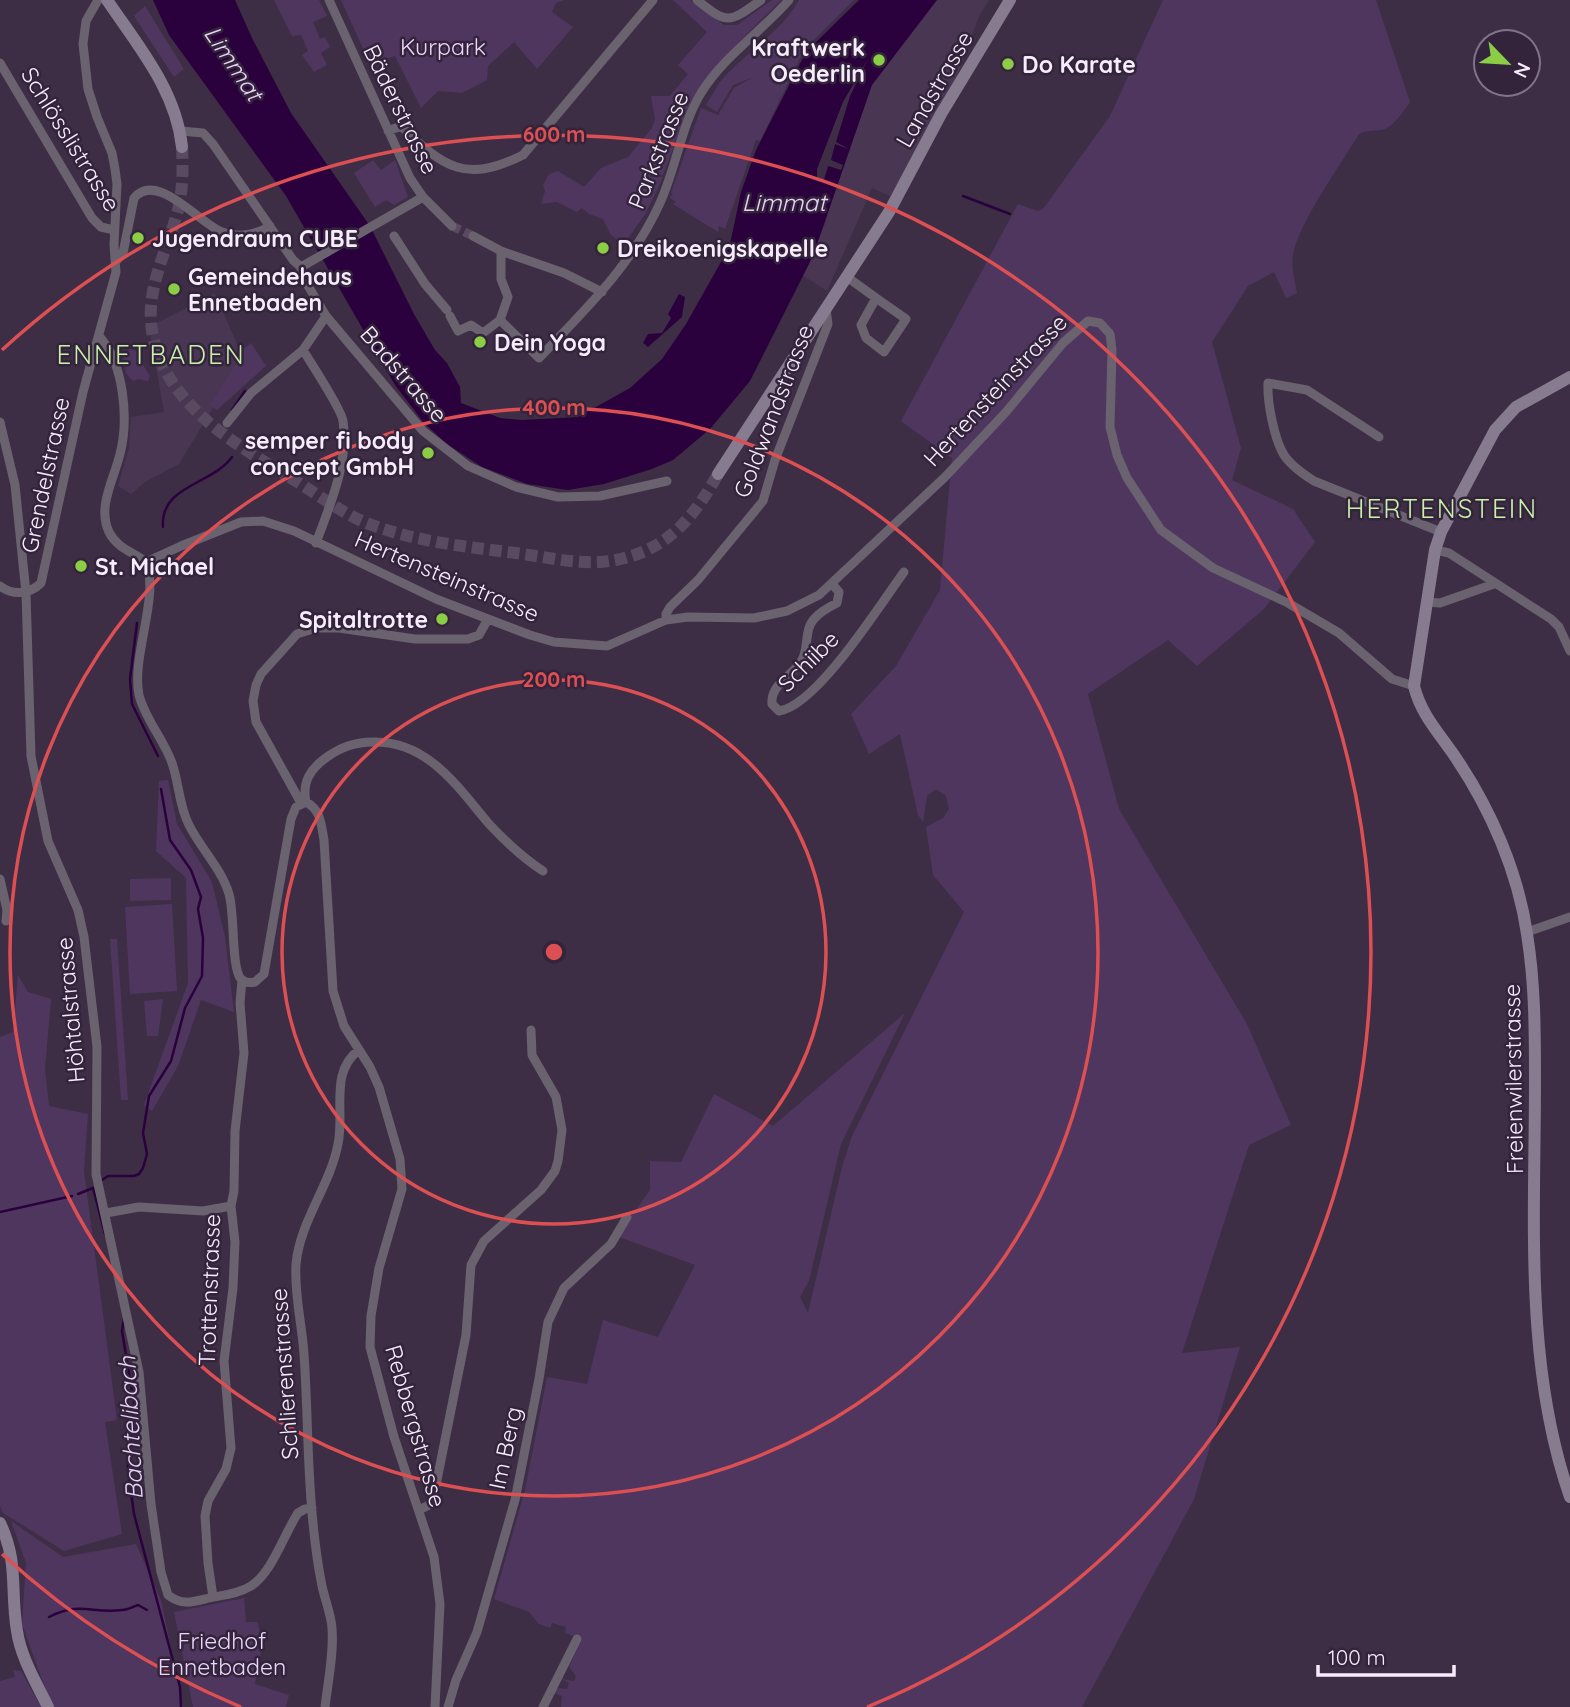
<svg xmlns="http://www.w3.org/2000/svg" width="1570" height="1707" font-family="Quicksand,sans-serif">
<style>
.built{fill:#493653}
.green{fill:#4f365f}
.water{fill:#2b013d}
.pier{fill:#3d2e46}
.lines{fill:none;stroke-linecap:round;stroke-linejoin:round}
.stream{stroke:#2b013d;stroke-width:2.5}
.street-tunnel{stroke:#594a61;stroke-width:9;stroke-dasharray:9 4.5;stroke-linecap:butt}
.secondary-tunnel{stroke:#594a61;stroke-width:12;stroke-dasharray:12 6;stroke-linecap:butt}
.street{stroke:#6a626f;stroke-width:9}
.secondary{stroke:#877b8f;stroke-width:12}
.ring{fill:none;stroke:#dc4f52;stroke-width:3.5}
.poi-dot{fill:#8bce46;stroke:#33243c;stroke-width:2.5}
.labels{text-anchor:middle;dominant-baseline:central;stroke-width:5;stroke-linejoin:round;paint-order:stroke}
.park-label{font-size:23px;fill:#ebd5fa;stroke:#33243c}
.poi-label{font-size:23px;font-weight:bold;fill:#f6ecfc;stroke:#33243c;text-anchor:start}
.street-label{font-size:23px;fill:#f6ecfc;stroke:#33243c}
.water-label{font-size:24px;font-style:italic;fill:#e8d2f7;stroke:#33243c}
.quarter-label{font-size:26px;letter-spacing:2px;fill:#c9f0aa;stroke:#33243c}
.centre{fill:#dc4f52;stroke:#33243c;stroke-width:3.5}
.ring-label{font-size:21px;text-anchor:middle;font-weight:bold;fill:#dc4f52;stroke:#33243c;stroke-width:5;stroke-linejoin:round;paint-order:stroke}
</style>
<rect width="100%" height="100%" fill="#3d2e46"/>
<path class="built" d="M933,0h56l-10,16 -21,58 -41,78 -27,44 -18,-8 -45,103 -25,-16 23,-51 7,-28 8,-101z
M215,293l28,65 -64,106 -34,18 -14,12 -13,-8 11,-38 2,-31 33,-5 -15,-85z"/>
<path class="green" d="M274,0h45l8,16 -14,6 7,17 5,-2 5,10 -9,6 6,12 -13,7 -12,-17 6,-4 -7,-16 -9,1z
M341,0h223l-8,3 -4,9 21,15 -36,42 -23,-27 -26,24 -1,14 -25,13 -24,-2 -17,17 -26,-52 -25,8z
M673,0h17l34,25h13l35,-25h9l-52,52 -38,49 -28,74 -23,2h23l-17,36 -23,32 -13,-11 -7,-15 -14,-5 -7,-6 -5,4 -20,-10 -16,2 4,-13 -2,-6 6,-11 9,-3 26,16 17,-19 27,-11 24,-29 3,-9 -4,-23h19l18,-22 -10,-9 29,-33z
M799,0h55l-50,50 -44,91 -4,-1 -31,89 -6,-3 -1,6 -45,-28 3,-2 -6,-4 3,-5h-2l30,-85 17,7 16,-27 20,-11 -21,8 -16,27 -11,-7c6,-9 11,-20 18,-28 24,-26 58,-46 75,-77z
M1163,0h213l34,102c-7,10 -17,26 -29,28 -9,1 -14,0 -22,4 -17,28 -62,92 -66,121 -2,13 2,26 4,38l-11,5 -12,-26 -26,14 -36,56 29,106 -9,32 61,29 22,33 -51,67 -67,57 -29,-26 -80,54 31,115 128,215 44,101 -42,20 -67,208 58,-6 -46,152 -112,208h-521l1,-11 -8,-3 3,-5 10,1 2,-6 -7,-4 12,2 2,-5 -7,-9 13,-28 -17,-6 1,-6 -14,-4 -2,5 -11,-4 -10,-12 -35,-13 31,-109 22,-113 40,7 16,-64 55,17 37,-72 -76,-28 11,-19 20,-28v-29l31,1 33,-68 59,32 132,-113 -64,131 -32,137 -9,16 8,16 34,-146 10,-31 112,-224 -31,-37 -7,-48 17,-9 6,-9 -3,-13 -10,-7 -9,7 -4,26 -5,-7 -18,-81 -31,20 -18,-40 45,-48 44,-76 12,-132 -51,-37 117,-217 20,7 5,-2 67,-93z
M145,6l39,63 -10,8 -40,-61z
M373,160l8,10 14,-10 13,37 -14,8 -8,-5 -11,7 -21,-34z
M251,343l15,23 -49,44 -7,-5 30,-47 -2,-5z
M129,349l12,3 2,13 7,11 -2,5 -10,-2 -5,2 -7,-8 -4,-22 6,2z
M168,780l9,44 35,58 13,55 9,75 -33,-12 -23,66 -26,45 -8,-6 44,-122 -2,-105 -30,-27 3,-70z
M171,878v22l-41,1v-22z
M172,904l5,87 -47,3 -5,-87z
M110,939h7l11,161h-7z
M18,975l10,17 23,7 -6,70 4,37 39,8 -4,57 33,249 -12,2 17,112 -58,17 -61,-38 -3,-7v-469l13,-5z
M163,999l-5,37h-11l-3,-35z
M11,1521l52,36 73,-13 25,56 22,107h-131l-30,-83 4,-61z
M244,1598l2,24h11l6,19 -8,43 34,11 -3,12h-93l-19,-95z
M13,1670l8,1 20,36h-41v-26l15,-4z"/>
<path class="water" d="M153,0h82l17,38 39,75 79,113 44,88 21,36 12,13 13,24 1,16 39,15 22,2 56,-3 52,-29 32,-29 24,-35 40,-71 4,-9 11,-52 15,-42 50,-98 53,-52h78l-65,85 -59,171 -63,125 -40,48 -37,31 -21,9 -48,15 -36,6 -41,-6 -45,-17 -35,-23 -23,-21 -29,-38 -109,-189 -117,-161z
M679,294l6,3 -3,20 -34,30 -5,-4 5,-9 14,-1 9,-15 -3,-4z"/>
<path class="pier" d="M868,59l-18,37 -14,46 13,7 -14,-5 -4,16 12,5 -2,5 -13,-4 -5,17 -6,-5v-9l26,-67z"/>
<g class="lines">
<path class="stream" d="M963,196l47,18
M232,410l13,-19
M163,527c-3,-42 49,-42 69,-70
M137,623l-7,56 2,25 26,52
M102,1180l6,-4h26l5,-2 4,-6 4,-14 -4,-21 6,-37 22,-35 14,-53 17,-32 1,-38 -5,-29 3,-12 -10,-27 -21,-30 -9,-51
M78,1194l15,-6 12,46
M0,1212l72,-16
M124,1319l-2,12 12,72 -6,29v39l6,43 46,173 1,20
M49,1617c32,-16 42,-3 73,-7 6,0 10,-3 16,-5l9,5"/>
<path class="street-tunnel" d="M452,226l21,10"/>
<path class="secondary-tunnel" d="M182,147c1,21 1,43 -4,63 -16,58 -44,96 -14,158 28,54 85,84 135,115 24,15 47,33 73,42 48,18 100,22 151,29 35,5 70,14 105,3 44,-12 69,-45 90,-83"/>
<path class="street" d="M329,0l81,178 13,19 29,29
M697,0c31,25 32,23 64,0
M0,63l92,155 9,9 13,3
M181,131l22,2 10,11 80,116 8,7
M388,131l13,-5c42,41 64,58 122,29l130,-155
M394,236l31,48 22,26
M473,236l28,15 63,22 38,19
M501,251v28l7,18 -8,23 39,38c46,-48 93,-93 121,-155 16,-35 21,-77 41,-110 23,-37 60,-61 88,-93
M117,260l6,-7 11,-55c23,-28 66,26 88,34 16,6 34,3 48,-6
M301,267v7l25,42 97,115 45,35 48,21 42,10 42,-1 67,-15
M301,267l122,-70
M847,277l29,21 -15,27 5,13 18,14 22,-33 -30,-21
M450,316l8,15 13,-6 12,8 17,-13
M99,336c25,27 30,83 21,118 -6,25 -23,53 -11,78 8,16 24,20 37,30
M303,350c8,13 39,60 40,71 6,41 -13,84 -27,122
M0,422l15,63 11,108 5,163 17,85 30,69 6,27 13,110 -1,127 43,198 12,132 10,68 7,23c14,11 25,7 41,3 14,-3 29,-4 42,-12 21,-13 33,-52 47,-73l7,-4 7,-1
M227,423l24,-30 52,-43 23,-34
M1379,437l-72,-47 -39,-7c-1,18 6,56 16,72 7,11 19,19 30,26l127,51
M1435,550l14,3 102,66 8,8 11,24
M146,562l35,-16 60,-24 22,-1 31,10 142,68 94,36 24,7 53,4 59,-26 22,-3 66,1 33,-7 32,-16 126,-118 61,-65 57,-69 25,-22 12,2 10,11 2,16 -2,77 7,28 10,23 34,52 52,38 75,35 51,30 53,46 22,7
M146,562c14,34 -15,95 -7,133 6,24 25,45 33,68 7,20 7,43 17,62 12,24 32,43 40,69 6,19 2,74 12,85 4,4 9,4 14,3l9,-8 27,-155 5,-12 10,-5
M832,584l7,8 -2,11c-8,4 -17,9 -23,16 -10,11 -5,29 -12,41 -9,16 -32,24 -30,44l7,7c38,-5 102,-108 125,-139
M0,586c13,10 30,8 41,-3l42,-191 33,-120 -2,-27 3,-61 -2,-15 -3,-16 -15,-36 -9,-28 -5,-45 3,-23 12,-21
M1427,602l13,1 54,-19
M666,620v-6l4,-7 28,-27 65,-79 12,-41 53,-136 -2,-15
M306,802c15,8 15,22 18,38l9,151 11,35 26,41 9,20 21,72 2,30 -23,79 -8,48 -1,31 24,90 40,120 6,47 -5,103
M306,802c-4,-20 4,-33 21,-45 15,-11 31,-16 50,-15 53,1 82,47 113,83 16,17 33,33 53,46
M301,803l-45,-81 -3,-21 3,-16 5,-11 36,-40 19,-6h23l76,11h53l11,-4 9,-16
M0,879l7,31 -1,11
M1527,932l43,-15
M106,1213l33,-6 64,4 28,-5
M419,1510l10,-5 4,-5 33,-165 5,-70 13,-24 57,-51 14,-19 3,-10 4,-31 -6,-33 -24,-42 -1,-25
M213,1597l-5,-34 -3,-47 3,-15 18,-32 5,-21 -7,-87 9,-73 2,-46 -4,-36 3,-15 1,-60 9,-78 -4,-50 2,-23
M325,1707c3,-26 9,-53 7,-79 -1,-14 -7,-28 -10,-42 -4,-20 -7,-42 -9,-63 -6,-56 -5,-113 -9,-169 -2,-30 -10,-60 -8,-90 4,-43 34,-78 42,-120 7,-32 -9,-72 21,-94
M448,1707l8,-27 21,-48 38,-132 24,-121 9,-57 16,-34 47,-44 16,-27
M543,1707l34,-68"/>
<path class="secondary" d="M107,0c31,46 69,90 75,147
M1570,377l-54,30 -21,23 -54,102 -6,18 -21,136c7,29 26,48 42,72 35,52 62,114 71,176 8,49 8,98 8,148 0,137 -11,283 35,415
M718,474l171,-262 52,-98 69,-114
M0,1523c19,40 10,67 17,108 4,27 19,51 31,76"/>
</g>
<g class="ring">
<circle cx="554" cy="952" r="272"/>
<circle cx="554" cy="952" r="544"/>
<path d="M241 1707A817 817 0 0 1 2 1554M2 350A817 817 0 1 1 867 1707"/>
</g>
<g class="poi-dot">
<circle cx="879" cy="60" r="7"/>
<circle cx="1008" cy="64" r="7"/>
<circle cx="138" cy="238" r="7"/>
<circle cx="603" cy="248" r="7"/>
<circle cx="174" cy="289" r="7"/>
<circle cx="480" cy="342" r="7"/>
<circle cx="428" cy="453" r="7"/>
<circle cx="81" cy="566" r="7"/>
<circle cx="442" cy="619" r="7"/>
</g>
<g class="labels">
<g class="park-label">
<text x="443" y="46">Kurpark</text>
<text x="222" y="1640">Friedhof<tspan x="222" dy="26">Ennetbaden</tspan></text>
</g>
<g class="poi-label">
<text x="865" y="47" text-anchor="end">Kraftwerk<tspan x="865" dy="26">Oederlin</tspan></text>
<text x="1022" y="64">Do Karate</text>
<text x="152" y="238">Jugendraum CUBE</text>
<text x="617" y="248">Dreikoenigskapelle</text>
<text x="188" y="276">Gemeindehaus<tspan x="188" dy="26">Ennetbaden</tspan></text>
<text x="494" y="342">Dein Yoga</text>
<text x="414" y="440" text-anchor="end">semper fi body<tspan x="414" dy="26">concept GmbH</tspan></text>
<text x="95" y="566">St. Michael</text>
<text x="428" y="619" text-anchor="end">Spitaltrotte</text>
</g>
<g class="street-label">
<text transform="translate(934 89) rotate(-60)">Landstrasse</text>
<text transform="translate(401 109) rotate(64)">Bäderstrasse</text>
<text transform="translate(71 139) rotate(58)">Schlösslistrasse</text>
<text transform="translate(658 150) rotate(-68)">Parkstrasse</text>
<text transform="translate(404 374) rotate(49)">Badstrasse</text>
<text transform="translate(995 390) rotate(-47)">Hertensteinstrasse</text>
<text transform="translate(773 411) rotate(-69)">Goldwandstrasse</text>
<text transform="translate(45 475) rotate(-78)">Grendelstrasse</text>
<text transform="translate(447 576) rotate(23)">Hertensteinstrasse</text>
<text transform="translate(808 661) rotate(-45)">Schiibe</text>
<text transform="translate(70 1010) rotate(-95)">Höhtalstrasse</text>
<text transform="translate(1513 1079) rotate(-91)">Freienwilerstrasse</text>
<text transform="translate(209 1290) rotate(-88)">Trottenstrasse</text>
<text transform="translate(284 1374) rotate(-94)">Schlierenstrasse</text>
<text transform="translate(416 1426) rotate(74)">Rebbergstrasse</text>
<text transform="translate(505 1448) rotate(-78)">Im Berg</text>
</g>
<g class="water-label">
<text transform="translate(234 63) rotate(56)">Limmat</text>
<text x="784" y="202">Limmat</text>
<text transform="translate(130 1428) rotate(-93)">Bachtelibach</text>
</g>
<g class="quarter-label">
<text x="151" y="354">ENNETBADEN</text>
<text x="1442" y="508">HERTENSTEIN</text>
</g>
</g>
<circle cx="554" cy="952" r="10" class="centre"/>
<g class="ring-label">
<text x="554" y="142">600 m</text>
<text x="554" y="415">400 m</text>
<text x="554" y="687">200 m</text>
</g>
<g transform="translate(1507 63) rotate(115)"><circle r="33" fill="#33243c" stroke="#817489" stroke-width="2"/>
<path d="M0-5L12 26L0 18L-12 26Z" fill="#8bce46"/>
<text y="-10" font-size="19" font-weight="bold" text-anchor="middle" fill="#f6ecfc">N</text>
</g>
<path d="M1318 1665v10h136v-10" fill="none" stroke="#f6ecfc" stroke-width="3.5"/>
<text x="1328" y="1665" font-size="21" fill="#f6ecfc" stroke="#33243c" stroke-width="5" paint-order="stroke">100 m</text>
</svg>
